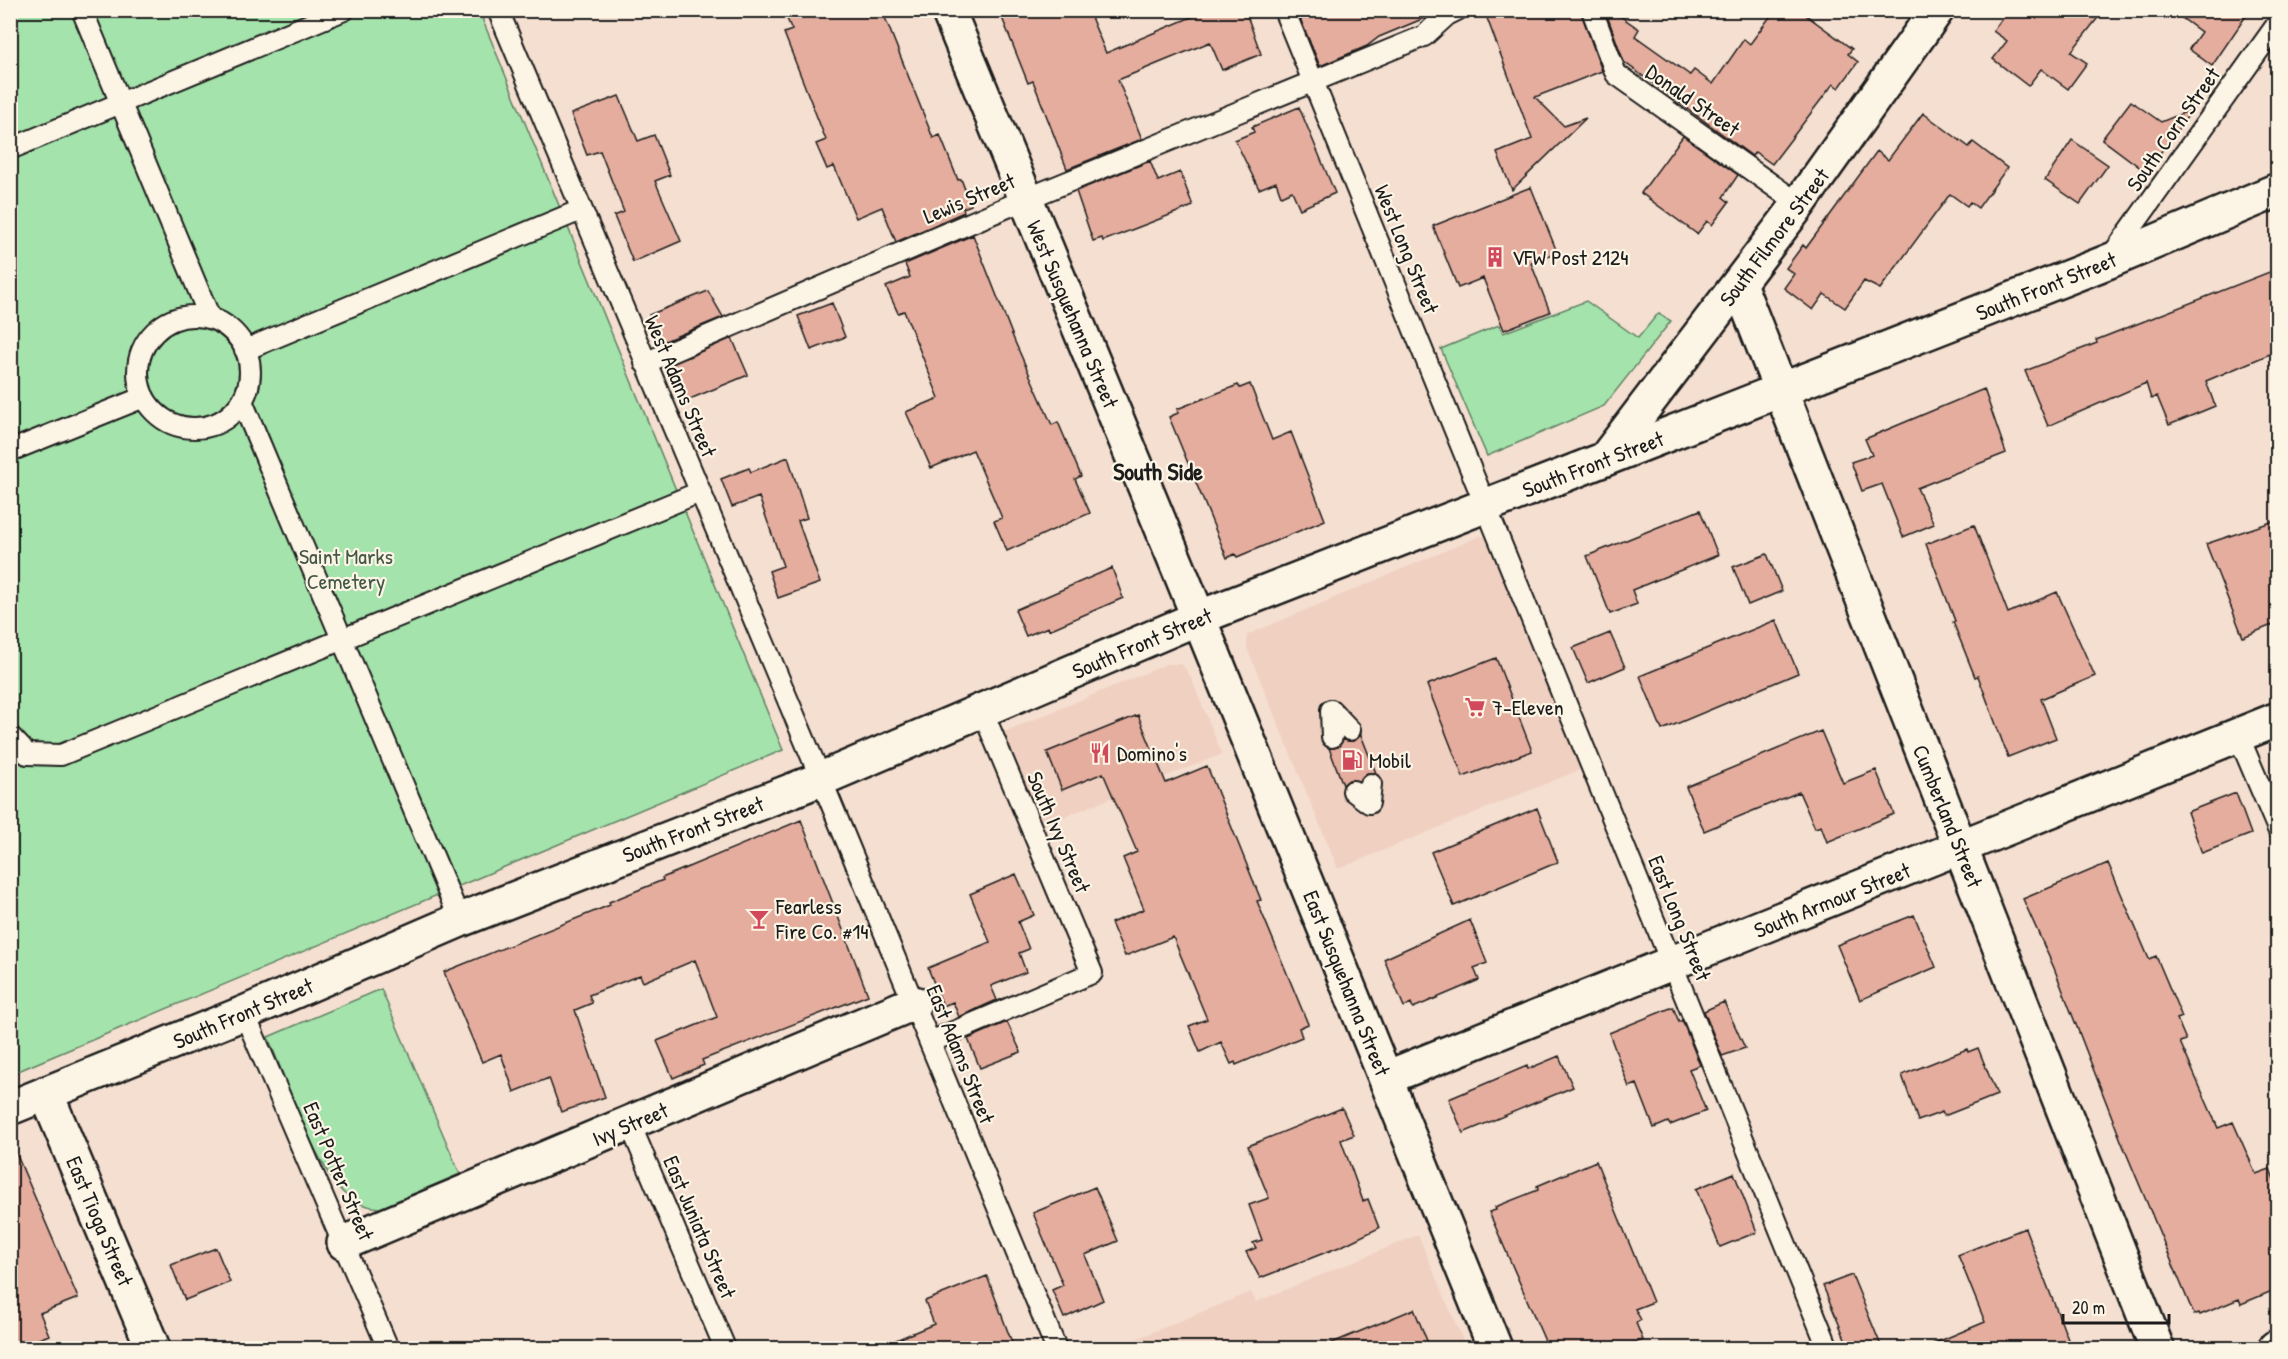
<svg xmlns="http://www.w3.org/2000/svg" width="2288" height="1359" font-family="'Patrick Hand',sans-serif">
<style>
.built{fill:#f0d0c1}
.green{fill:#a4e3ab;stroke:#608064;stroke-width:1.5}
.building{fill:#e5ad9e;stroke:#1c1c1c;stroke-width:1.5}
.lines{fill:none;stroke-linecap:round;stroke-linejoin:round}
.lane-casing{stroke:#1c1c1c;stroke-width:24}
.street-casing{stroke:#1c1c1c;stroke-width:38}
.secondary-casing{stroke:#1c1c1c;stroke-width:38}
.lane{stroke:#fcf5e5;stroke-width:20}
.street{stroke:#fcf5e5;stroke-width:33}
.secondary{stroke:#fcf5e5;stroke-width:33}
.labels{text-anchor:middle;dominant-baseline:central;stroke-width:4.5;stroke-linejoin:round;paint-order:stroke}
.street-label{font-size:22px;fill:#1c1c1c;stroke:#fcf5e5}
.poi-label{font-size:22px;fill:#1c1c1c;stroke:#fcf5e5;text-anchor:start}
.park-label{font-size:22px;fill:#455847;stroke:#fcf5e5}
.neighbourhood-label{font-size:24px;font-weight:bold;fill:#1c1c1c;stroke:#fcf5e5}
</style>
<rect width="100%" height="100%" fill="#f5dfd0"/>
<filter id="ink" filterUnits="userSpaceOnUse"><feTurbulence type="fractalNoise" baseFrequency=".0167" numOctaves="2"/><feDisplacementMap in="SourceGraphic" scale="12" xChannelSelector="R" yChannelSelector="G"/><feConvolveMatrix kernelMatrix="1 2 1 2 8 2 1 2 1" color-interpolation-filters="sRGB"/></filter>
<g filter="url(#ink)">
<path class="built" d="M1480,536l8,1 96,231 -246,101 -91,-221v-13z
M1167,664h15l9,14 31,76 -179,71 -39,-93z
M1418,1235l48,113h-352l137,-56 5,10z"/>
<path class="green" d="M11,11h468l304,739 -772,324z
M1586,301l52,37 18,-22 3,-2 12,7 -67,85 -117,50 -46,-107 58,-24 4,8z
M381,989l79,185 -80,34c-13,-1 -25,-5 -34,-13 -30,-26 -61,-118 -78,-158z"/>
<path class="building" d="M783,10h99l51,128 7,-3 18,45 3,-1 10,26 -8,3 1,4 -68,30 -14,-35 -26,11 -22,-52 -7,3 -11,-25 10,-4 -42,-107 8,-3z
M999,10h89l18,43 102,-43h37l16,44 -39,16 -12,-28 -92,38 24,59 -75,30 -34,-88 -5,2z
M1313,10h121l-7,7 -48,20 -12,9 -47,20 -21,-50z
M1484,10h96l22,61 -67,26 29,29 22,-8 -74,72 -15,-37 35,-14z
M1605,10h6l28,19 -4,7 55,39 4,-5 19,14 31,-45 6,5 25,-34h24l53,39 -4,5 10,8 -19,26 -6,-4 -61,80 -17,-12 -3,4 -128,-94z
M2008,10h96l-33,42 16,11 -19,26 -27,-20 -13,17 -35,-27 14,-18 -14,-10z
M2171,10h79l-38,56 -23,-17 12,-17z
M619,96l19,45 16,-6 16,40 -15,6 26,60 -48,21 -19,-46 10,-4 -24,-61 -13,4 -16,-41z
M2131,101l30,21 32,-13 -47,63 -44,-33z
M1299,107l36,86 -35,16 -8,-18 -11,5 -5,-14 -17,7 -24,-49 19,-8 -2,-5z
M1923,113l46,34 4,-5 34,26 -29,40 -8,-6 -3,4 -17,-12 -70,95 -16,-8 -19,27 -21,-14 -11,16 -29,-22 10,-14 -8,-6 17,-23 3,3 71,-97 11,9z
M1683,136l55,39 -15,22 6,5 -17,23 -5,-4 -10,13 -56,-41z
M2072,140l36,25 -28,39 -35,-24z
M1150,161l8,20 22,-9 13,34 -90,35 -1,-3 -9,3 -17,-50z
M1531,187l26,65 -26,11 19,49 -46,18 -21,-52 -25,10 -25,-62z
M973,235l42,107 37,83 6,-3 23,54 -6,3 15,34 -83,38 -13,-30 8,-3 -29,-68 -42,18 -7,-16 -18,-40 33,-14 -35,-87 -6,2 -12,-26 24,-10 -5,-13z
M2277,269v82l-71,30 9,25 -46,19 -12,-29 -6,3 -5,-16 -98,43 -23,-55 72,-28 -1,-3z
M708,291l15,26 -63,26 -11,-28z
M832,303l13,34 -34,13 -13,-34z
M732,338l16,37 -63,26 -15,-36z
M1250,384l22,56 19,-8 34,88 -88,37 -2,-3 -8,4 -58,-141 9,-4 -1,-4 61,-24 2,3z
M1984,389l22,64 -89,35 17,36 -31,13 -21,-53 -20,7 -11,-29 21,-7 -7,-16z
M788,457l19,61 -9,3 22,62 -42,15 -9,-27 14,-5 -24,-69 -27,10 -11,-28 28,-11 2,4z
M1700,510l18,45 -86,35 5,14 -27,10 -23,-58z
M2277,520v103l-34,14 -37,-93z
M1974,525l34,88 49,-21 38,84 -54,23 15,39 -48,19 -30,-81 -3,1 -22,-55 2,-1 -29,-77z
M1767,554l15,37 -34,14 -15,-38z
M1112,568l11,30 -74,32 -1,-3 -22,9 -11,-26z
M1776,620l22,53 -136,57 -22,-54z
M1610,633l15,34 -37,16 -15,-35z
M1496,658l36,93 -69,26 -36,-92z
M1138,715l28,68 41,-17 54,134 -4,1 51,123 -9,4 3,9 -66,28 -1,-3 -4,2 -10,-22 -21,10 -11,-26 18,-7 -34,-82 -48,19 -14,-33 33,-14 -21,-51 14,-6 -34,-79 -41,17 -15,-38z
M1821,731l22,52 33,-13 18,44 -67,28 -6,-16 -6,2 -16,-36 -95,39 -18,-44z
M1361,735l15,38h-9l-7,8 -11,-1 -6,5 -14,-37 9,-1 5,-7 10,1z
M2236,793l15,41 -49,19 -15,-41z
M1537,808l21,54 -104,44 -23,-54z
M801,820l67,175 -166,65 2,5 -31,13 -16,-37 60,-24 -22,-57 -52,22 -3,-7 -51,20 3,8 -17,7 30,87 -44,15 -12,-34 -35,14 -13,-38 -19,8 -38,-90 166,-67 -1,-3 54,-22 -1,-2z
M2108,863l41,96 7,-3 26,61 -5,2 9,21 -6,2 38,86 15,-6 23,52 14,-5 7,18v102l-36,15 -2,-5 -39,16 -1,-2 -5,2 -72,-172 -68,-175 -31,-69z
M1016,874l18,41 -16,7 11,27 -10,4 7,19 -35,14 6,14 -38,17 -6,-15 -10,4 -15,-38 62,-26 -20,-48z
M1914,915l22,52 -76,33 -23,-55z
M1470,920l17,43 -13,5 5,12 -66,28 -2,-5 -7,4 -20,-48z
M1724,1002l21,46 -23,8 -18,-45z
M1673,1007l6,15 3,-2 18,45 -11,4 17,42 -36,14 -2,-3 -14,6 -17,-44 -8,3 -20,-54z
M1007,1022l14,30 -41,16 -12,-29z
M1978,1048l19,47 -53,21 -2,-4 -24,9 -16,-46 65,-26 1,3z
M1559,1056l14,31 -110,46 -14,-34 78,-33 1,3z
M1342,1108l12,27 -13,5 22,61 5,-2 11,29 -37,18 -82,32 -14,-26 10,-4 -3,-5 9,-3 -13,-35 20,-7 -21,-52z
M10,1139l68,159 -38,15 9,22 -33,13h-6z
M1596,1161l57,141 -18,7 6,11 -5,3 7,17 -21,8h-74l-59,-136 7,-2 -1,-3 43,-17 -1,-4z
M1734,1173l23,59 -37,15 -24,-58z
M1095,1187l23,54 -33,14 18,45 -39,18 -12,-28 11,-5 -30,-72z
M2025,1228l44,114 -17,6h-129l62,-26 -27,-67z
M216,1248l14,34 -45,18 -14,-35z
M1852,1275l30,73h-33l-26,-62z
M987,1276l27,72h-137l57,-24 -9,-23z
M1414,1309l16,39h-110z"/>
<g class="lines">
<g class="lane-casing">
<path id="lane" d="M82,10l128,308
M498,10l323,769 235,569
M1284,10l544,1338
M1592,10l24,64 183,130
M10,149l334,-139
M2110,258l168,-235
M138 372a56 56 0 1 1 112 0a56 56 0 1 1-112 0Z
M245,350l336,-140
M645,363l381,-164 398,-163 23,-21 10,-5
M242,401l218,519
M10,451l134,-54
M2238,735l40,94
M10,736l17,18 34,1 639,-263
M1332,737l-1,-27 19,20
M1353,791l16,12 2,-19
M244,1013l144,335
M930,1042l162,-69 -110,-263
M630,1124l95,224"/>
</g>
<g class="street-casing">
<path id="street" d="M1739,284l418,1064
M1605,459l502,-197 171,-72
M1386,1078l892,-359
M46,1093l107,255
M10,1108l234,-95 216,-93 361,-141 377,-161
M344,1243l570,-240
M2275,1348l3,-1"/>
</g>
<g class="secondary-casing">
<path id="secondary" d="M948,10l232,562 315,776
M1198,618l407,-159 194,-255 138,-194"/>
</g>
<use href="#lane" class="lane"/>
<use href="#street" class="street"/>
<use href="#secondary" class="secondary"/>
</g>
</g>
<defs>
<g id="building-bare" transform="scale(1.62)"><path d="M-4-6H4V6H1V3H-1V6H-4ZM-2.5-4.3h1.7v1.8h-1.7ZM.8-4.3h1.7v1.8H.8ZM-2.5-1h1.7V.8h-1.7ZM.8-1h1.7V.8H.8Z" fill="#d1495b" stroke="#fcf5e5" stroke-width="2.5" paint-order="stroke"/></g>
<g id="supermarket-bare" transform="scale(1.62)"><path d="M-6-5.5h2.5l.6 2H6L4.5 2H-2.5L-4.4-4H-6ZM-1.5 3.2a1.3 1.3 0 1 0 .1 0ZM3 3.2a1.3 1.3 0 1 0 .1 0Z" fill="#d1495b" stroke="#fcf5e5" stroke-width="2.5" paint-order="stroke"/></g>
<g id="restaurant-bare" transform="scale(1.62)"><path d="M-5-6h1v4h1v-4h1v4h1v-4h1v5L-1.5 .5V6h-2V.5L-5-1ZM5-6V6H3V1.5H1.5Q1.5-4 5-6Z" fill="#d1495b" stroke="#fcf5e5" stroke-width="2.5" paint-order="stroke"/></g>
<g id="fuel-bare" transform="scale(1.62)"><path d="M-5.5-6h7V0h2V4h1.3V-2.5L3-4.5l.8-.8L6-3V5H2.5V1h-1V6h-7ZM-4.2-4.7v3.2H.2V-4.7Z" fill="#d1495b" stroke="#fcf5e5" stroke-width="2.5" paint-order="stroke"/></g>
<g id="bar-bare" transform="scale(1.62)"><path d="M-6-5H6L.8 .8V4.5H3.5V6h-7V4.5H-.8V.8Z" fill="#d1495b" stroke="#fcf5e5" stroke-width="2.5" paint-order="stroke"/></g>
</defs>
<g fill-rule="evenodd">
<use href="#building-bare" x="1495" y="257"/>
<use href="#supermarket-bare" x="1475" y="707"/>
<use href="#restaurant-bare" x="1100" y="753"/>
<use href="#fuel-bare" x="1352" y="760"/>
<use href="#bar-bare" x="759" y="919"/>
</g>
<g class="labels">
<g class="street-label">
<text transform="translate(1693 100) rotate(35)">Donald Street</text>
<text transform="translate(2173 129) rotate(-55)">South Corn Street</text>
<text transform="translate(969 198) rotate(-23)">Lewis Street</text>
<text transform="translate(1774 237) rotate(-53)">South Filmore Street</text>
<text transform="translate(1407 249) rotate(68)">West Long Street</text>
<text transform="translate(2046 286) rotate(-22)">South Front Street</text>
<text transform="translate(1073 314) rotate(67)">West Susquehanna Street</text>
<text transform="translate(681 386) rotate(67)">West Adams Street</text>
<text transform="translate(1593 464) rotate(-21)">South Front Street</text>
<text transform="translate(1142 643) rotate(-23)">South Front Street</text>
<text transform="translate(1948 816) rotate(68)">Cumberland Street</text>
<text transform="translate(693 829) rotate(-21)">South Front Street</text>
<text transform="translate(1059 832) rotate(67)">South Ivy Street</text>
<text transform="translate(1832 900) rotate(-22)">South Armour Street</text>
<text transform="translate(1680 918) rotate(68)">East Long Street</text>
<text transform="translate(1347 983) rotate(68)">East Susquehanna Street</text>
<text transform="translate(243 1013) rotate(-23)">South Front Street</text>
<text transform="translate(961 1054) rotate(68)">East Adams Street</text>
<text transform="translate(630 1124) rotate(-23)">Ivy Street</text>
<text transform="translate(339 1171) rotate(67)">East Potter Street</text>
<text transform="translate(100 1221) rotate(67)">East Tioga Street</text>
<text transform="translate(700 1227) rotate(67)">East Juniata Street</text>
</g>
<g class="poi-label">
<text x="1512" y="257">VFW Post 2124</text>
<text x="1492" y="707">7-Eleven</text>
<text x="1117" y="753">Domino's</text>
<text x="1369" y="760">Mobil</text>
<text x="776" y="906">Fearless<tspan x="776" dy="25">Fire Co. #14</tspan></text>
</g>
<g class="park-label">
<text x="346" y="556">Saint Marks<tspan x="346" dy="25">Cemetery</tspan></text>
</g>
<g class="neighbourhood-label">
<text x="1158" y="471">South Side</text>
</g>
</g>
<rect width="2288" height="1359" fill="none" stroke="#fcf5e5" stroke-width="36"/>
<rect x="18" y="18" width="2252" height="1323" fill="none" stroke="#1c1c1c" stroke-width="2" filter="url(#ink)"/>
<path d="M2063 1314v9h106v-9" fill="none" stroke="#1c1c1c" stroke-width="3"/>
<text x="2072" y="1314" font-size="18" fill="#1c1c1c" stroke="#fcf5e5" stroke-width="4.5" paint-order="stroke">20 m</text>
</svg>
